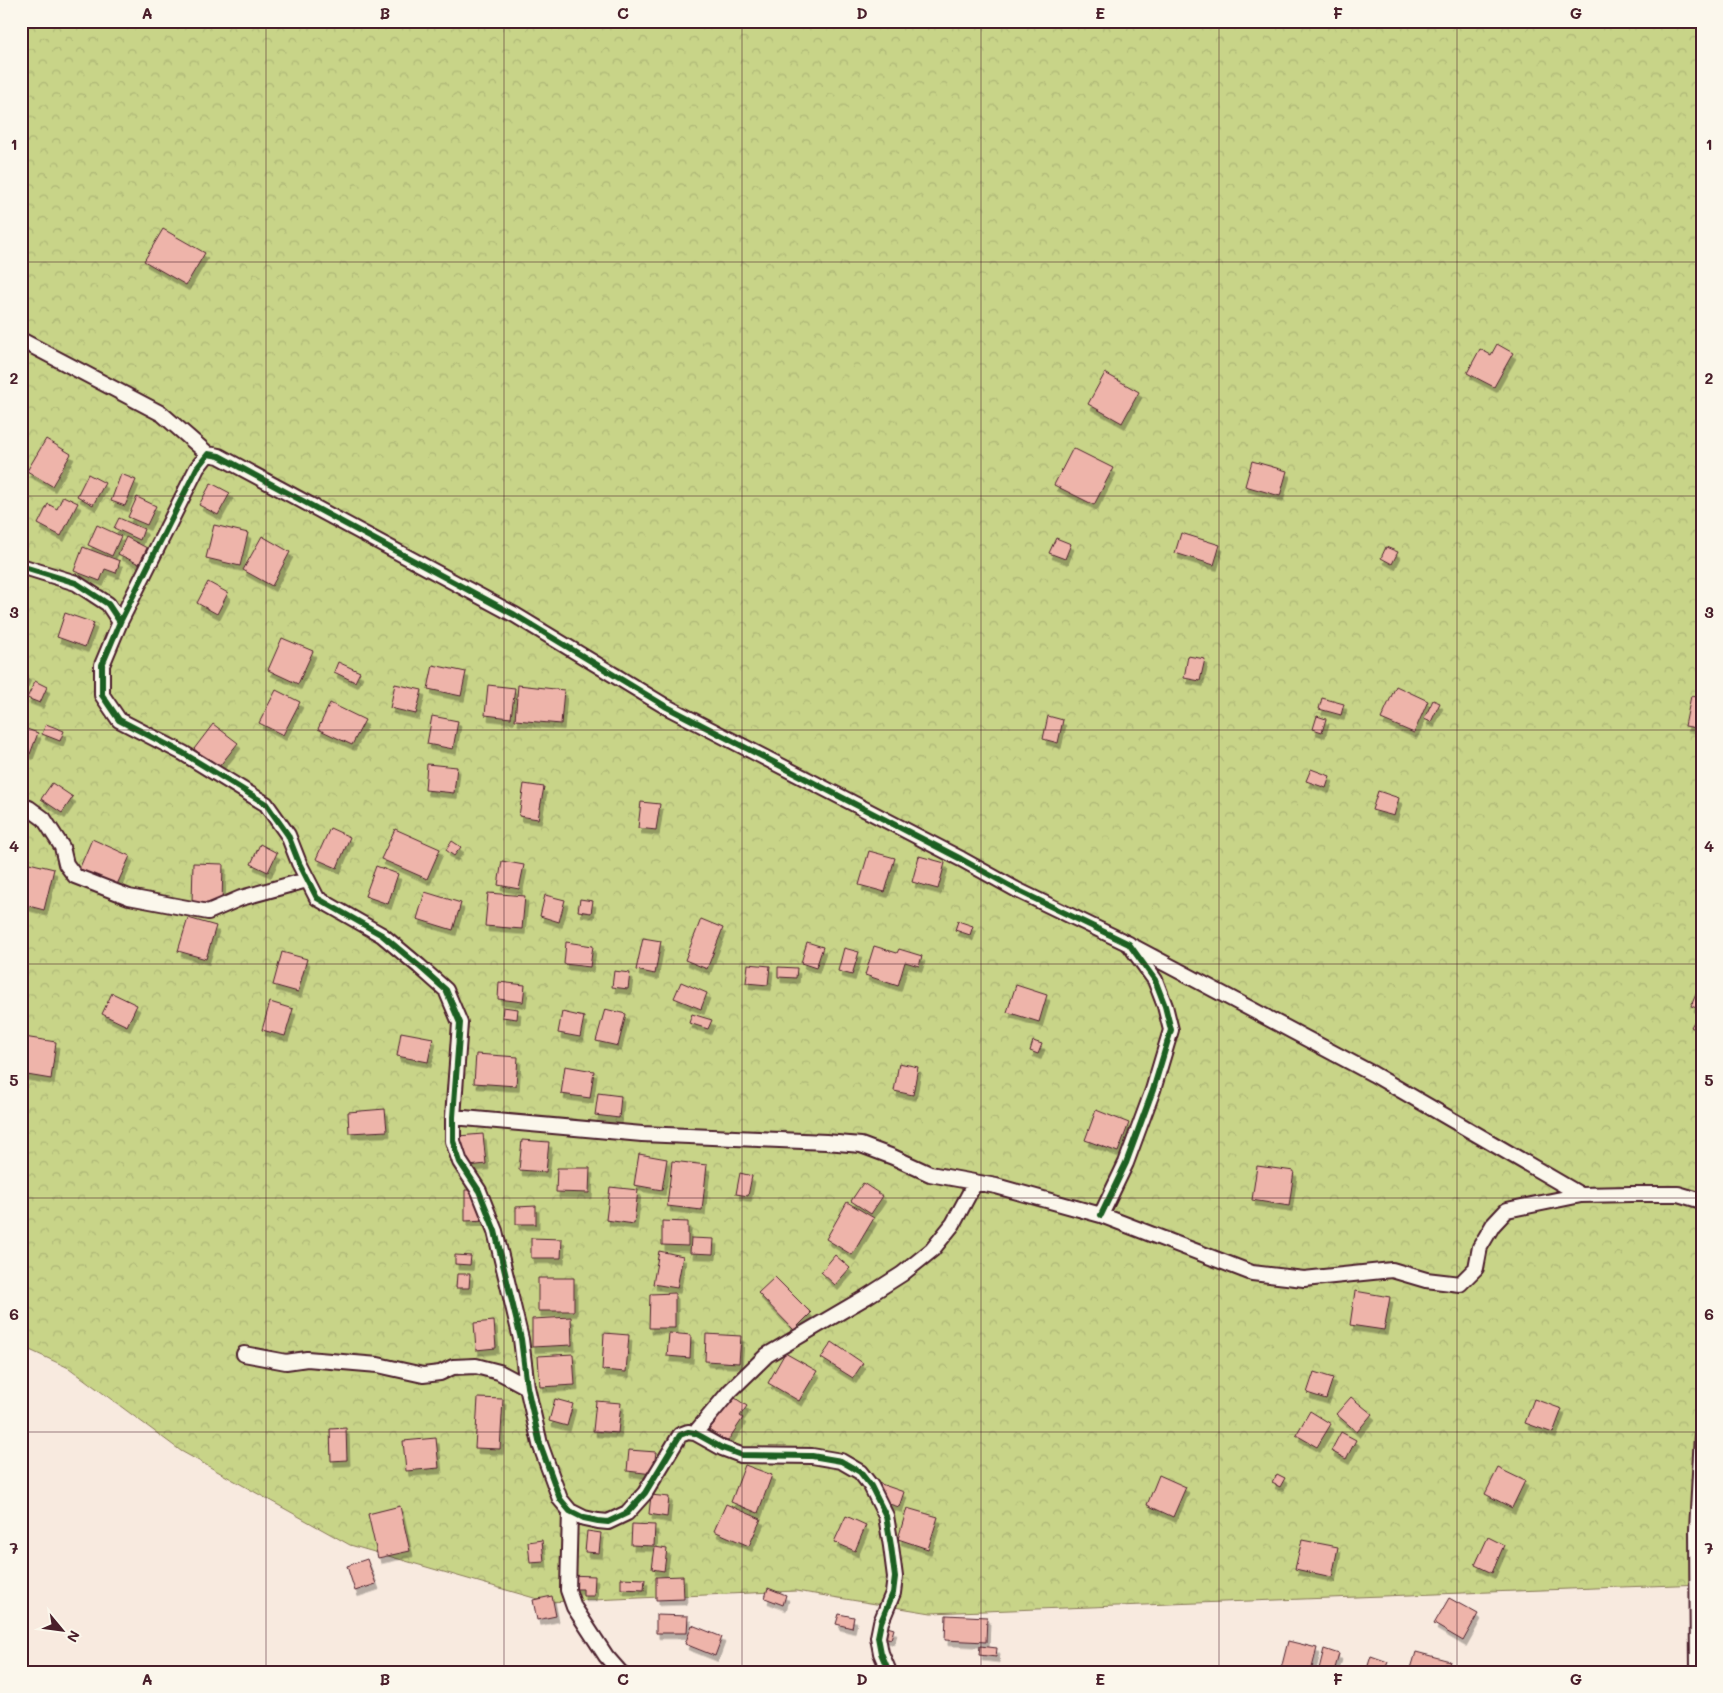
<svg xmlns="http://www.w3.org/2000/svg" width="1723" height="1693" font-family="Mali,sans-serif">
<style>
.forest{fill:url(#forest-crowns);stroke:#897a5a}
.building{fill:#eeb4aa;stroke:#4a1f2b;filter:url(#shadow)}
.lines{fill:none;stroke-linecap:round;stroke-linejoin:round}
.street-casing{stroke:#4a1f2b;stroke-width:18}
.street{stroke:#fbf7ec;stroke-width:14}
.cycleway-casing{stroke:#fbf7ec;stroke-width:9}
.cycleway{stroke:#1b5e20;stroke-width:6}
.grid{fill:none;stroke:#4a1f2b;stroke-width:1;stroke-opacity:0.55}
.neatline{fill:none;stroke:#4a1f2b;stroke-width:2}
.grid-label{font-size:16px;text-anchor:middle;font-weight:bold;fill:#4a1f2b}
</style>
<defs>
<pattern id="forest-crowns" width="20" height="18" patternUnits="userSpaceOnUse" patternTransform="scale(1.25)"><rect width="20" height="18" fill="#c8d488"/><path d="M2 6a3 3 0 1 1 6 0M12 15a3 3 0 1 1 6 0" fill="none" stroke="#adb676"/></pattern>
<filter id="shadow"><feDropShadow dx="3" dy="5.5" stdDeviation="0" flood-color="#0004"/></filter>
</defs>
<rect width="100%" height="100%" fill="#f8eadf"/>
<filter id="ink" filterUnits="userSpaceOnUse"><feTurbulence type="fractalNoise" baseFrequency=".02" numOctaves="2"/><feDisplacementMap in="SourceGraphic" scale="10" xChannelSelector="R" yChannelSelector="G"/><feConvolveMatrix kernelMatrix="1 2 1 2 8 2 1 2 1" color-interpolation-filters="sRGB"/></filter>
<g filter="url(#ink)">
<path class="forest" d="M21,21h1681v1563l-771,29 -135,-22 -248,11 -198,-57 -169,-94 -112,-83 -48,-22z"/>
<path class="building" d="M163,229l42,24 -19,32 -42,-24z
M1497,344l16,9 -19,34 -27,-14 13,-24 11,6z
M1105,373l34,19 -17,31 -34,-19z
M46,439l25,15 -19,32 -25,-15z
M1073,448l40,20 -19,37 -40,-20z
M1252,461l35,10 -7,25 -35,-10z
M88,474l17,9 -12,22 -16,-9z
M121,474l15,6 -11,26 -14,-5z
M211,483l19,10 -12,22 -19,-10z
M63,496l15,7 -17,33 -23,-12 10,-20 9,5z
M137,497l19,9 -9,19 -19,-8z
M119,518l25,11 -4,11 -26,-12z
M97,525l24,11 -9,20 -24,-11z
M214,525l34,8 -8,33 -34,-8z
M1181,533l39,12 -6,20 -39,-12z
M262,536l28,16 -18,34 -29,-16z
M126,537l21,11 -8,16 -21,-10z
M1056,538l15,6 -6,15 -16,-6z
M83,547l37,14 -4,12 -11,-4 -5,12 -26,-10z
M1386,547l12,5 -6,12 -11,-6z
M208,582l20,11 -11,21 -20,-11z
M65,613l29,10 -9,24 -28,-10z
M282,638l31,13 -15,33 -30,-14z
M1188,656l17,3 -5,22 -16,-3z
M338,662l22,10 -5,10 -21,-10z
M433,665l33,7 -5,24 -33,-7z
M21,672l7,3 -7,15z
M35,681l12,6 -7,16 -13,-5z
M395,684l27,6 -6,24 -26,-6z
M488,685l27,3 -4,30 -26,-3z
M518,685l46,5 -3,34 -46,-4z
M1396,686l32,15 -14,32 -33,-14z
M276,690l24,12 -17,33 -24,-12z
M1691,696l11,2v31l-17,-3z
M1322,698l22,6 -3,11 -22,-6z
M1433,700l7,3 -9,19 -7,-3z
M330,703l35,17 -13,25 -34,-16z
M432,716l26,5 -5,28 -26,-5z
M1048,716l15,4 -5,23 -15,-4z
M1317,716l9,3 -4,13 -9,-3z
M46,724l18,7 -4,10 -18,-7z
M213,724l25,19 -20,25 -24,-19z
M21,727l17,6 -8,21 -9,-3z
M427,764l30,3 -3,26 -29,-3z
M1311,769l19,7 -4,12 -20,-7z
M52,783l21,14 -11,16 -21,-14z
M524,784l20,3 -6,32 -19,-3z
M1378,791l21,7 -5,18 -22,-6z
M641,802l19,2 -4,26 -18,-2z
M330,828l20,9 -13,31 -21,-9z
M395,829l45,20 -13,30 -46,-20z
M92,839l38,17 -15,33 -37,-17z
M452,841l9,6 -7,9 -8,-6z
M260,844l17,9 -9,19 -17,-8z
M869,851l26,7 -10,34 -26,-7z
M919,856l26,7 -7,26 -26,-7z
M502,861l22,4 -5,24 -21,-4z
M25,862l29,7 -10,41 -23,-6v-26z
M193,863l30,1 -1,40 -30,-1z
M376,866l22,8 -10,30 -23,-8z
M425,892l36,11 -8,27 -36,-11z
M488,893l37,3 -3,33 -37,-3z
M545,895l20,5 -6,22 -19,-6z
M580,899l13,2 -2,12 -13,-2z
M188,918l28,8 -10,33 -28,-8z
M701,919l22,9 -16,41 -22,-9z
M958,921l15,5 -3,9 -15,-5z
M643,938l18,3 -6,33 -19,-4z
M566,942l27,4 -3,21 -26,-3z
M807,942l16,5 -7,21 -15,-5z
M874,946l23,7 2,-4 23,7 -3,10 -14,-4 -7,24 -33,-11z
M844,948l15,4 -7,23 -14,-4z
M282,952l25,7 -9,33 -25,-7z
M748,964l22,2 -2,19 -22,-2z
M778,967l19,1 -1,10 -18,-1z
M614,971l16,2 -2,16 -16,-2z
M1702,980v30l-11,-4z
M499,982l26,3 -2,17 -25,-3z
M681,982l26,11 -6,16 -27,-11z
M1016,985l31,10 -8,27 -32,-10z
M112,993l25,12 -10,21 -25,-12z
M270,1002l23,7 -8,27 -23,-6z
M503,1007l15,2 -1,10 -15,-2z
M605,1009l21,5 -8,32 -22,-5z
M562,1012l22,5 -4,20 -22,-4z
M1699,1013l3,1v19l-11,-6z
M692,1014l20,6 -4,9 -19,-6z
M401,1032l32,6 -5,24 -31,-6z
M24,1037l32,5 -5,37 -30,-5v-19z
M1033,1041l9,3 -4,10 -8,-3z
M476,1054l42,3 -2,29 -42,-3z
M899,1063l19,4 -5,28 -19,-4z
M565,1066l29,5 -4,27 -29,-4z
M598,1093l23,3 -2,22 -24,-3z
M385,1109l2,22 -38,2 -1,-21z
M1096,1110l33,13 -11,29 -33,-12z
M483,1134l3,30 -25,3 -3,-31z
M522,1140l27,2 -3,30 -27,-2z
M639,1154l28,5 -5,31 -28,-5z
M672,1161l35,4 -5,45 -35,-4z
M1257,1166l37,5 -5,35 -37,-6z
M557,1168h33l-1,25 -33,-1z
M740,1173l12,3 -4,20 -12,-2z
M863,1183l20,13 -12,18 -20,-13z
M610,1187l28,3 -4,34 -28,-4z
M465,1190h22v30l-22,1z
M847,1202l27,16 -22,37 -26,-16z
M536,1206v18h-20v-17z
M662,1221l26,1v24l-26,-1z
M531,1238l31,1 -1,19h-30z
M691,1238l23,1 -1,15 -23,-1z
M659,1251l24,5 -6,32 -24,-4z
M455,1255l16,1 -1,9 -15,-1z
M835,1255l15,13 -15,17 -14,-13z
M457,1274h13l-1,14h-13z
M775,1277l36,36 -17,17 -36,-37z
M538,1278h36v33h-36z
M1355,1291l35,6 -6,33 -34,-5z
M675,1293v35h-26l1,-34z
M571,1317l1,28 -40,2v-28z
M494,1321l2,27 -20,2 -2,-27z
M604,1333l25,2 -3,37 -24,-2z
M669,1333l22,2 -1,23 -23,-2z
M706,1334l35,2 -2,27 -34,-2z
M832,1342l31,21 -10,15 -32,-20z
M785,1353l32,18 -18,30 -31,-18z
M573,1354l2,31 -35,2 -2,-31z
M1314,1372l19,6 -7,21 -19,-6z
M732,1396l15,10 -7,10 3,2 -16,24 -18,-12z
M1351,1397l21,17 -15,18 -21,-18z
M478,1398l25,1 -3,50 -25,-1z
M555,1399l18,5 -6,22 -18,-5z
M1534,1399l28,10 -9,24 -28,-10z
M596,1401l25,2 -3,30 -25,-2z
M1310,1411l21,13 -14,23 -21,-12z
M346,1428l1,32 -16,1 -1,-32z
M1341,1432l15,8 -10,19 -15,-8z
M436,1438l3,30 -33,3 -3,-30z
M629,1450l27,2 -3,22 -26,-3z
M745,1465l27,10 -14,38 -27,-11z
M1498,1468l27,13 -13,27 -27,-14z
M1277,1474l8,4 -5,9 -8,-4z
M1159,1475l27,12 -13,30 -26,-12z
M878,1483l26,9 -5,15 -26,-8z
M651,1495l18,2 -2,20 -18,-3z
M726,1504l35,15 -12,27 -35,-15z
M400,1506l10,45 -32,7 -10,-44z
M907,1508l31,9 -10,32 -30,-10z
M846,1516l20,9 -11,26 -21,-9z
M632,1524l23,1 -1,21 -23,-1z
M587,1531l14,2 -2,20 -14,-1z
M1488,1537l16,8 -12,28 -17,-8z
M542,1540l2,22 -14,1 -2,-21z
M1302,1540l36,7 -6,30 -37,-8z
M655,1547l12,2 -3,22 -12,-2z
M367,1559l9,25 -21,7 -8,-25z
M568,1575l27,1 -1,20h-11v-7h-15z
M683,1576l1,23 -28,1v-23z
M621,1578l24,1 -1,11 -23,-1z
M768,1588l18,7 -3,10 -18,-7z
M552,1596l4,20 -19,4 -4,-20z
M1449,1598l29,16 -15,27 -29,-17z
M839,1614l15,3 -2,11 -16,-4z
M656,1615l32,1 -1,17h-31z
M946,1615l41,2 -1,25 -41,-2z
M692,1625l30,12 -7,19 -30,-12z
M884,1626l10,3 -3,10 -11,-3z
M1288,1641l29,7 -6,24h-20l-10,-3z
M980,1646l17,2 -1,9 -17,-2z
M1324,1649l15,5 -5,18 -15,-3z
M1416,1652l34,9 -3,11h-37z
M1371,1656l17,6 -4,10h-18z"/>
<g class="lines">
<g class="street-casing">
<path id="street" d="M21,340l141,74 46,40
M21,566l55,17 32,21 12,18 -18,43v30l17,25 64,33 83,51 22,31 11,28 18,35 65,37 37,31 27,24 14,33 -7,94v24l7,21 19,29 16,40 26,108 6,48 13,57 20,55 10,12 14,7 14,3 10,1 19,-9 18,-20 35,-58 8,-3 7,1 27,15 19,7 71,1 29,5 19,11 11,14 15,30 5,30 4,31 -2,16 -12,29 -3,15 3,16 8,19
M120,622l77,-154 11,-14 11,2 296,159 150,91 296,153 56,31 112,54 26,36 10,26 6,24 -18,60 -27,73 -25,52
M21,805l8,3 15,11 18,28 4,17 9,12 54,21 79,15 33,-14 66,-18
M1134,947l239,127 208,121
M453,1117l189,17 184,8 35,3 32,12 37,17 66,12 105,29 151,58 52,6 88,-9 34,10 34,4 16,-16 4,-21 13,-22 14,-15 74,-15 50,-1h47l24,7
M244,1354l42,8 21,-3 71,6 45,10 17,-2 13,-6 23,-1 23,6 28,15
M695,1433l35,-42 37,-36 99,-58 36,-23 30,-24 21,-26 22,-41
M570,1511l-2,79 6,17 32,49 14,16
M1698,1672l-1,-142 5,-95"/>
</g>
<use href="#street" class="street"/>
<g class="cycleway-casing">
<path id="cycleway" d="M21,566l55,17 32,21 12,18 -18,43v30l17,25 64,33 83,51 22,31 11,28 18,35 65,37 37,31 27,24 14,33 -7,94v24l7,21 19,29 16,40 26,108 6,48 13,57 20,55 10,12 14,7 14,3 10,1 19,-9 18,-20 35,-58 8,-3 7,1 27,15 19,7 71,1 29,5 19,11 11,14 15,30 5,30 4,31 -2,16 -12,29 -3,15 3,16 8,19
M120,622l77,-154 11,-14 11,2 296,159 150,91 296,153 56,31 112,54 26,36 10,26 6,24 -18,60 -27,73 -25,52"/>
</g>
<use href="#cycleway" class="cycleway"/>
</g>
</g>
<path class="grid" d="M266,21v1651M504,21v1651M742,21v1651M981,21v1651M1219,21v1651M1457,21v1651M21,262h1681M21,496h1681M21,730h1681M21,964h1681M21,1198h1681M21,1432h1681"/>
<rect width="1723" height="1693" fill="none" stroke="#fbf7ec" stroke-width="55"/>
<g transform="translate(62 1630) rotate(119)" stroke="#fbf7ec" stroke-width="4" paint-order="stroke">
<path d="M0-4L9 19L0 12L-9 19Z" fill="#4a1f2b"/>
<text y="-8" font-size="14" font-weight="bold" text-anchor="middle" fill="#4a1f2b">N</text>
</g>
<rect x="28" y="28" width="1668" height="1638" class="neatline"/>
<g class="grid-label">
<text x="147" y="19">A</text>
<text x="385" y="19">B</text>
<text x="623" y="19">C</text>
<text x="862" y="19">D</text>
<text x="1100" y="19">E</text>
<text x="1338" y="19">F</text>
<text x="1576" y="19">G</text>
<text x="14" y="150">1</text>
<text x="1709" y="150">1</text>
<text x="14" y="384">2</text>
<text x="1709" y="384">2</text>
<text x="14" y="618">3</text>
<text x="1709" y="618">3</text>
<text x="14" y="852">4</text>
<text x="1709" y="852">4</text>
<text x="14" y="1086">5</text>
<text x="1709" y="1086">5</text>
<text x="14" y="1320">6</text>
<text x="1709" y="1320">6</text>
<text x="14" y="1554">7</text>
<text x="1709" y="1554">7</text>
<text x="147" y="1685">A</text>
<text x="385" y="1685">B</text>
<text x="623" y="1685">C</text>
<text x="862" y="1685">D</text>
<text x="1100" y="1685">E</text>
<text x="1338" y="1685">F</text>
<text x="1576" y="1685">G</text>
</g>
</svg>
